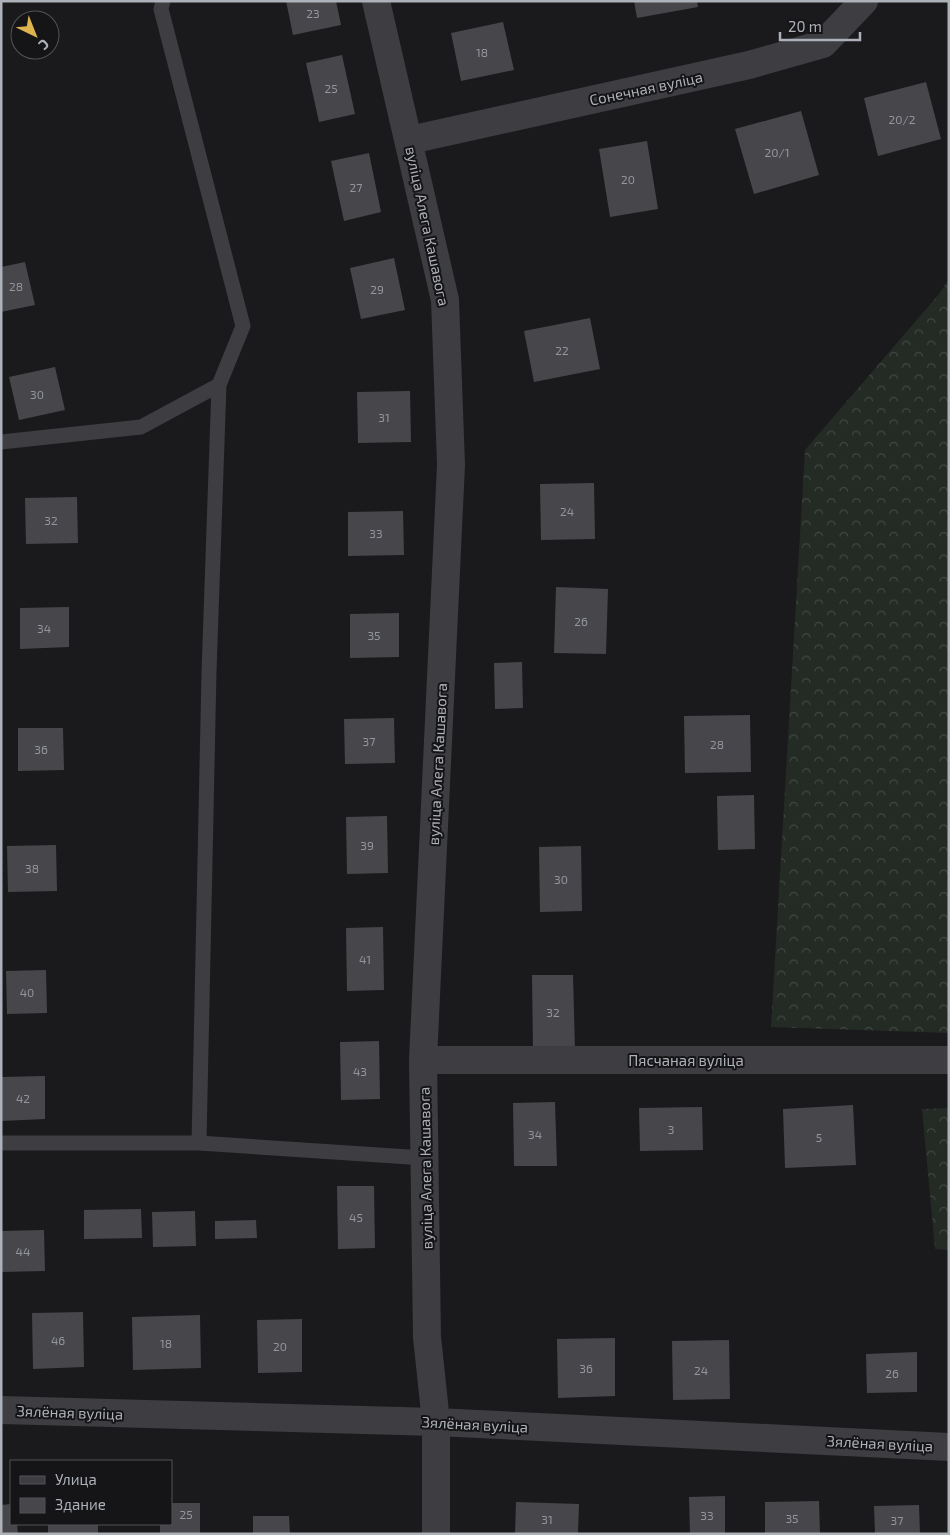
<svg xmlns="http://www.w3.org/2000/svg" width="950" height="1535" font-family="'Exo 2',sans-serif">
<style>
.forest{fill:url(#forest-crowns)}
.building{fill:#47474b}
.lines{fill:none;stroke-linecap:round;stroke-linejoin:round}
.service{stroke:#3d3d42;stroke-width:15}
.minor{stroke:#3d3d42;stroke-width:28}
.labels{text-anchor:middle;dominant-baseline:central;stroke-width:4;stroke-linejoin:round;paint-order:stroke}
.number-label{font-size:12px;fill:#94969e}
.street-label{font-size:15px;fill:#adb1b9;stroke:#151416}
</style>
<defs>
<pattern id="forest-crowns" width="20" height="18" patternUnits="userSpaceOnUse" patternTransform="scale(1.25)"><rect width="20" height="18" fill="#242b25"/><path d="M2 6a3 3 0 1 1 6 0M12 15a3 3 0 1 1 6 0" fill="none" stroke="#414743"/></pattern>
</defs>
<rect width="100%" height="100%" fill="#1a191b"/>
<path class="forest" d="M949,279v754l-178,-6 34,-577 134,-156z
M949,1108v142l-14,-1 -13,-140z"/>
<path class="building" d="M286,1h50l5,24 -48,10z
M634,1h63l1,6 -61,11z
M503,22l11,48 -53,11 -10,-48z
M342,55l13,59 -36,8 -13,-59z
M926,82l15,57 -63,17 -14,-58z
M801,111l18,64 -65,19 -19,-65z
M647,141l11,68 -48,8 -11,-68z
M369,153l12,59 -37,9 -13,-60z
M394,258l11,52 -44,9 -11,-51z
M25,262l10,43 -34,7v-45z
M590,318l10,51 -66,13 -10,-51z
M55,367l10,43 -46,10 -10,-43z
M410,391l1,51 -53,1 -1,-51z
M594,483l1,56 -54,1 -1,-56z
M77,497l1,46 -52,1 -1,-46z
M403,511l1,44 -56,1v-44z
M556,587l52,2 -2,65 -52,-1z
M69,607v40l-49,2v-41z
M399,613v44l-49,1v-44z
M522,662l1,46 -28,1 -1,-46z
M750,715l1,57 -66,1 -1,-57z
M394,718l1,45 -50,1 -1,-45z
M18,728h45l1,42 -46,1z
M754,795l1,54 -37,1 -1,-54z
M387,816l1,57 -41,1 -1,-57z
M56,845l1,46 -49,1 -1,-46z
M581,846l1,65 -42,1 -1,-65z
M383,927l1,63 -37,1 -1,-63z
M46,970l1,43 -40,1 -1,-43z
M532,975h41l2,75h-42z
M379,1041l1,58 -39,1 -1,-58z
M45,1076v43l-44,2v-44z
M555,1102l2,64h-43l-1,-63z
M853,1105l3,60 -71,3 -2,-59z
M702,1107l1,43 -63,1 -1,-43z
M337,1186h37l1,62 -37,1z
M141,1209l1,29 -58,1v-29z
M195,1211l1,35 -43,1 -1,-35z
M256,1220l1,18 -42,1v-18z
M44,1230l1,41 -44,1v-41z
M83,1312l1,55 -51,2 -1,-56z
M200,1315l1,53 -68,2 -1,-53z
M302,1319v53l-44,1 -1,-53z
M615,1338v58l-57,2 -1,-59z
M729,1340l1,59 -57,1 -1,-59z
M917,1352v40l-50,1 -1,-39z
M725,1496v38h-35l-1,-37z
M819,1501l1,33h-55v-32z
M516,1502l63,2 -1,30h-63z
M171,1503h29v31h-40v-10h11z
M11,1504v20h6l1,10h-17v-29z
M919,1505l1,29h-45l-1,-28z
M253,1516h36l1,18h-37z
M48,1524h50v10h-50z"/>
<g class="lines">
<path class="service" d="M1,442l140,-15 78,-42 24,-59 -82,-317 2,-8
M1,1143h198l225,15
M199,1143l10,-471 10,-287"/>
<path class="minor" d="M376,1l69,299 6,165 -28,595 4,277 9,85v112
M410,140l339,-75 74,-21 41,-43
M423,1060h526
M1,1410l435,12 513,25"/>
</g>
<g class="labels">
<g class="number-label">
<text x="313" y="13">23</text>
<text x="482" y="52">18</text>
<text x="331" y="88">25</text>
<text x="902" y="119">20/2</text>
<text x="777" y="152">20/1</text>
<text x="628" y="179">20</text>
<text x="356" y="187">27</text>
<text x="16" y="286">28</text>
<text x="377" y="289">29</text>
<text x="562" y="350">22</text>
<text x="37" y="394">30</text>
<text x="384" y="417">31</text>
<text x="567" y="511">24</text>
<text x="51" y="520">32</text>
<text x="376" y="533">33</text>
<text x="581" y="621">26</text>
<text x="44" y="628">34</text>
<text x="374" y="635">35</text>
<text x="369" y="741">37</text>
<text x="717" y="744">28</text>
<text x="41" y="749">36</text>
<text x="367" y="845">39</text>
<text x="32" y="868">38</text>
<text x="561" y="879">30</text>
<text x="365" y="959">41</text>
<text x="27" y="992">40</text>
<text x="553" y="1012">32</text>
<text x="360" y="1071">43</text>
<text x="23" y="1098">42</text>
<text x="671" y="1129">3</text>
<text x="535" y="1134">34</text>
<text x="819" y="1137">5</text>
<text x="356" y="1217">45</text>
<text x="23" y="1251">44</text>
<text x="58" y="1340">46</text>
<text x="166" y="1343">18</text>
<text x="280" y="1346">20</text>
<text x="586" y="1368">36</text>
<text x="701" y="1370">24</text>
<text x="892" y="1373">26</text>
<text x="186" y="1514">25</text>
<text x="707" y="1515">33</text>
<text x="792" y="1518">35</text>
<text x="547" y="1519">31</text>
<text x="897" y="1520">37</text>
</g>
<g class="street-label">
<text transform="translate(646 88) rotate(-12)">Сонечная вуліца</text>
<text transform="translate(428 226) rotate(78)">вуліца Алега Кашавога</text>
<text transform="translate(437 764) rotate(-87)">вуліца Алега Кашавога</text>
<text x="686" y="1060">Пясчаная вуліца</text>
<text transform="translate(425 1168) rotate(-91)">вуліца Алега Кашавога</text>
<text transform="translate(70 1412) rotate(2)">Зялёная вуліца</text>
<text transform="translate(475 1424) rotate(3)">Зялёная вуліца</text>
<text transform="translate(880 1443) rotate(3)">Зялёная вуліца</text>
</g>
</g>
<rect width="950" height="1535" fill="none" stroke="#adb1b9" stroke-width="5"/>
<rect x="10" y="1460" width="162" height="65" fill="#151416" stroke="#525357"/>
<rect x="20" y="1476" width="25" height="8" fill="#3d3d42" stroke="#525357"/>
<text x="55" y="1485" font-size="15" fill="#adb1b9">Улица</text>
<rect x="20" y="1498" width="25" height="15" fill="#47474b" stroke="#525357"/>
<text x="55" y="1510" font-size="15" fill="#adb1b9">Здание</text>
<g transform="translate(35 35) rotate(137)"><circle r="24" fill="#151416" stroke="#525357"/>
<path d="M0-4L9 19L0 12L-9 19Z" fill="#deb44e"/>
<text y="-8" font-size="14" font-weight="bold" text-anchor="middle" fill="#adb1b9">С</text>
</g>
<path d="M780 32v8h80v-8" fill="none" stroke="#adb1b9" stroke-width="2.5"/>
<text x="788" y="32" font-size="15" fill="#adb1b9" stroke="#151416" stroke-width="4" paint-order="stroke">20 m</text>
</svg>
